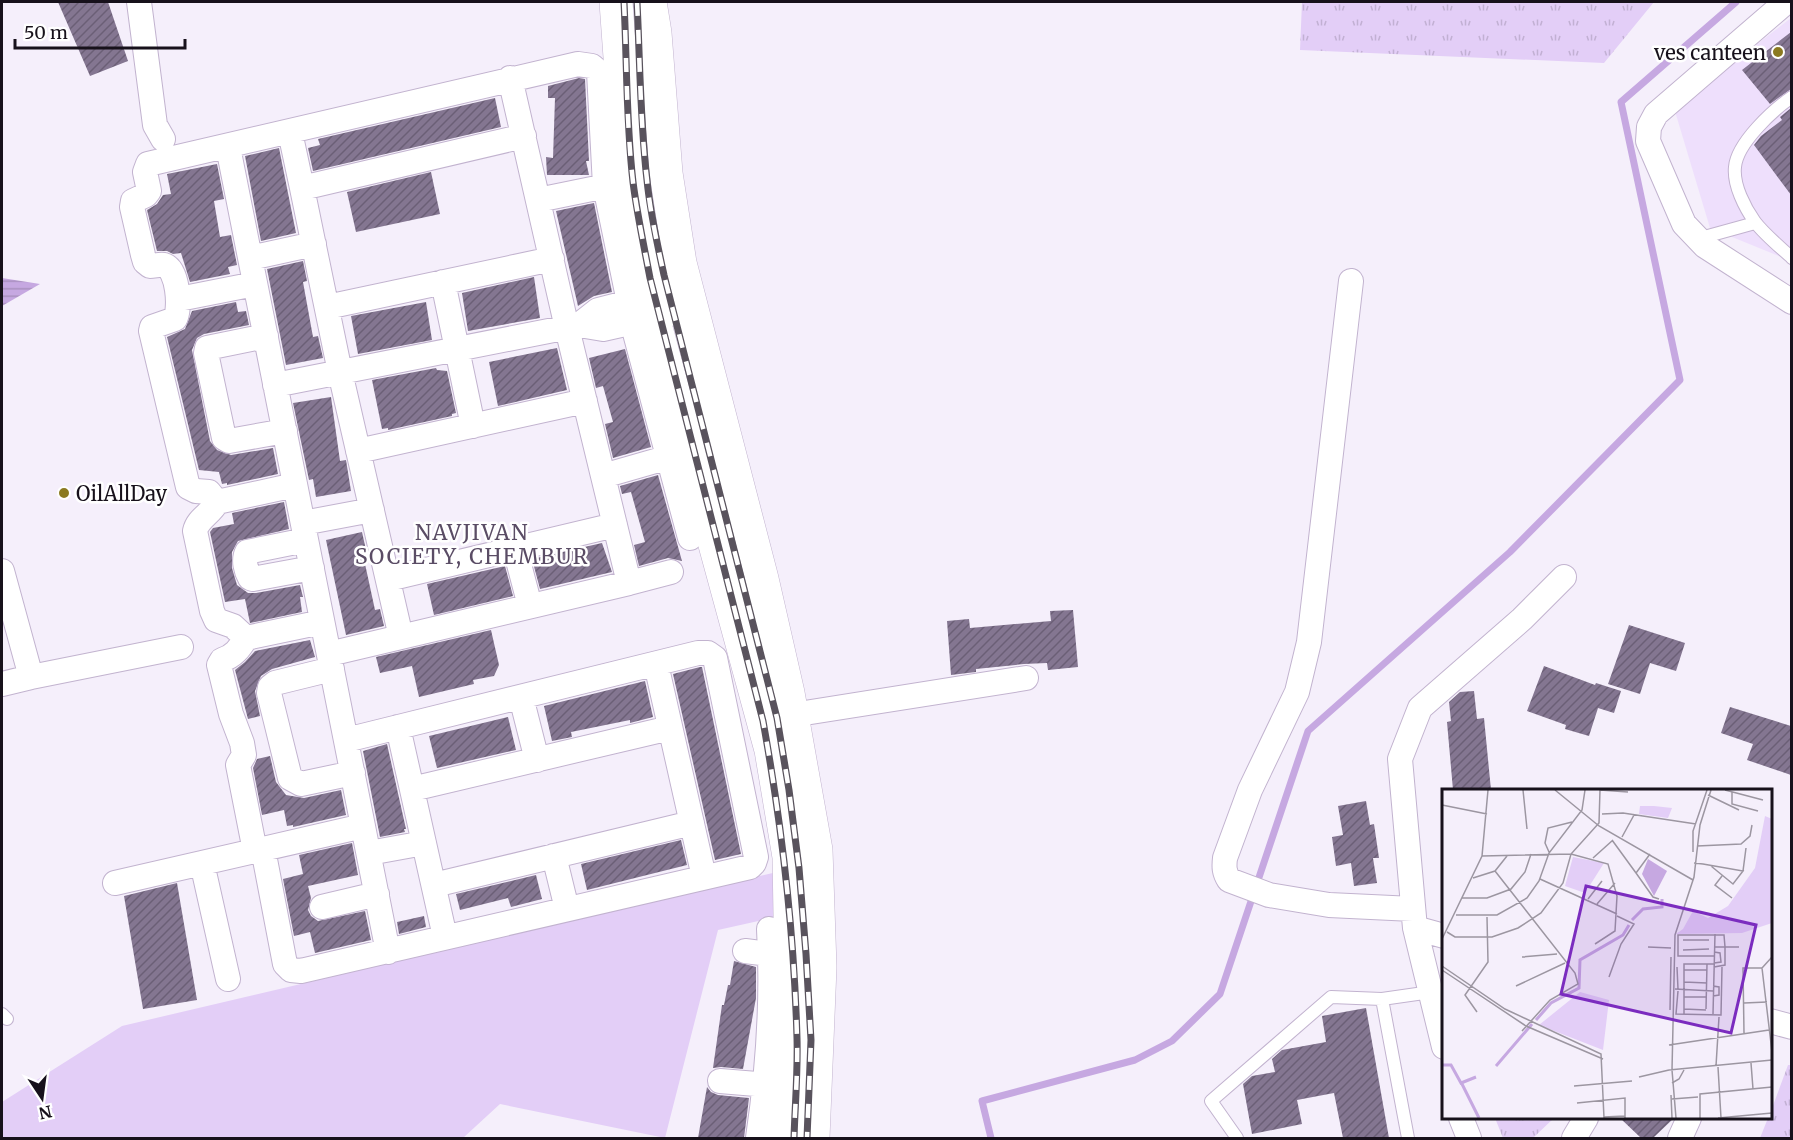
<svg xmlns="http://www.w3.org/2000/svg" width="1793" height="1140" font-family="Merriweather,serif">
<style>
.built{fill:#eedffc}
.green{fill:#e3cef7}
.park{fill:url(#park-tufts)}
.water{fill:url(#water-rules)}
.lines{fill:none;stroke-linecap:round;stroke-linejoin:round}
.stream{stroke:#c6a8e1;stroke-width:7}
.building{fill:url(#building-hatch)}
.lane-casing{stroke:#c2b3cf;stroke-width:14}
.street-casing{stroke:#c2b3cf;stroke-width:26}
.secondary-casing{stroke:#c2b3cf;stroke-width:34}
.lane{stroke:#fff;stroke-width:12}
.street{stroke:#fff;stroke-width:24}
.secondary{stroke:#fff;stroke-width:33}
.rail-casing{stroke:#59535d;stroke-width:7}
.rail{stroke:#fff;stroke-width:4.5;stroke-dasharray:14;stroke-linecap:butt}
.poi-dot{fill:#8b7a20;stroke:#fff;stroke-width:2}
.labels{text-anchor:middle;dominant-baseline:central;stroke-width:5;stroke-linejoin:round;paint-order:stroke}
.poi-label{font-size:20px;fill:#17111b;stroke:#fff;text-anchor:end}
.neighbourhood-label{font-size:21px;letter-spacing:1.5px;fill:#5a4c65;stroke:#fff}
.inset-river{fill:none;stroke:#c6a8e1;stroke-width:3}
.inset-road{fill:none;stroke:#9c96a1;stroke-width:1.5}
.view{fill:#7b2cbf;fill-opacity:0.15;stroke:#7b2cbf;stroke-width:3}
.inset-edge{fill:none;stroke:#17111b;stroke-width:3}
</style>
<defs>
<pattern id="park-tufts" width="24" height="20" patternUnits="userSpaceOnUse" patternTransform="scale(1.5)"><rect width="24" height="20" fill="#e3cef7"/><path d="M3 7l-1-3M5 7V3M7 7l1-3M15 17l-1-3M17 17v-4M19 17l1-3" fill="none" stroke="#c2b0d3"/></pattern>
<pattern id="water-rules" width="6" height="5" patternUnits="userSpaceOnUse" patternTransform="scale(1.5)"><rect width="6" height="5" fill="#c6a8e1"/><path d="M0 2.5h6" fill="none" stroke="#a990c0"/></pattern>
<pattern id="building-hatch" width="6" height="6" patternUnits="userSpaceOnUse" patternTransform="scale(1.5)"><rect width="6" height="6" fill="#847691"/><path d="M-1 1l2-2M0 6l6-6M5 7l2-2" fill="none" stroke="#6b5f76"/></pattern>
</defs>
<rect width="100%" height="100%" fill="#f5effb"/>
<path class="built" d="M1791,18v243l-81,-33 -36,-120z"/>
<path class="green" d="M777,872l-1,45 -58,13 -53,208 -165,-34 -37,34h-461v-36l120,-76z"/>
<path class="park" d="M1302,2h352l-50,61 -304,-13z
M1788,1065h3v73h-31l8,-20h2l1,-7z
M1495,1118h59l-21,20h-30z"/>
<path class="water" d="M2,278l38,6 -38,22z"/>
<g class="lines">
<path class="stream" d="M991,1138l-9,-37 153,-41 37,-19 48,-47 88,-263 202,-179 170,-172 -59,-278 115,-100"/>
</g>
<path class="building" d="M58,2h50l20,59 -38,15z
M1791,32v57l-21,15 -28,-34z
M579,78l6,1 4,82h-3l3,14h-42l-1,-18 7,1 2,-60h-7v-12z
M495,98l6,29 -188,44 -5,-23 12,-3 -2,-6z
M1791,108v87l-37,-50 7,-9 21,-16 -2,-3z
M279,148l17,85 -35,8 -16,-85z
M217,164l7,35 -10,2 6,36 11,-2 6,30 -9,2 2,7 -40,8 -9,-29 -8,1 -6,-3h-10l-10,-41 10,-6 6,-9 8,-1 -4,-20z
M431,172l9,42 -84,18 -9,-40z
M594,203l18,89 -18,4 -16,10 -22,-95z
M303,261l4,20 -4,1 10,55 5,-1 5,22 -37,7 -19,-96z
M534,277l6,41 -72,13 -6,-38z
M236,302l2,10 8,-1 3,14 -45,9 -7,4 -5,12 18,91 7,9 14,5 42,-7 5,26 -51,11v-2l-5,1 -3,-12 -20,-2 -32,-133 18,-8 7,-18z
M426,302l6,38 -74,14 -7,-38z
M557,348l10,42 -69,16 -9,-44z
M625,349l26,98 -38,11 -8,-34 8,-2 -10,-36 -7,2 -7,-30z
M436,368l1,2 10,1 9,42 -4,1v2l-64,14v-2l-6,1 -10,-49z
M331,397l9,64 6,-1 5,31 -35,6 -3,-18 -4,1 -16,-77z
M658,475l24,86 -14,-3 -29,8 -5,-21 11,-3 -14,-50 -9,2 -2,-8z
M284,502l5,27 -51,12 -6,11v16l5,17 11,8h8l44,-8 3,12h-3l2,15 -52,11 -5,-24 -20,3 -15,-70 3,-4 21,-4 -2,-11z
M362,532l4,18h-4l13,60 5,-1 4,17 -38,9 -20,-95z
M602,543l10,29 -72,17 -8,-30z
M505,566l8,30 -79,19 -7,-31z
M1073,610l5,57 -30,3 -1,-7 -23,1 -48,5v3l-25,3 -4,-54 22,-2 1,9 81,-7 -1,-10z
M1629,625l56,18 -9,28 -26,-8 -10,31 -32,-10z
M491,630l8,35 -5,11 -21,4 1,4 -55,13 -7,-31 -32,7 -4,-16z
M310,640l5,17 -43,12 -11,7 -6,15 5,25 -12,3 -13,-49 10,-8 10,-11z
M1544,666l51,19 1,-2 25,8 -7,22 -16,-5 -9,28 -24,-7 1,-4 -39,-14z
M700,667h2l39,187 -26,6 -42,-186z
M645,681l8,36 -23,6v-3l-59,12 1,5 -20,4 -8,-35z
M1474,691l3,28 7,-1 7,72h-38l-6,-68 4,-1 -2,-19 11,-10z
M1730,707l61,19v49l-44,-15 6,-16 -32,-11z
M508,717l8,33 -79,18 -8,-32z
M387,744l19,85h-2l1,3 -25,5 -17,-86z
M270,756l6,26 10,13 18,3 37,-8 5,25 -53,12v-2l-6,1 -3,-16 -22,5 -9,-47 4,-9z
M1366,801l4,24 4,-1 5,34h-6l4,25 -23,3 -3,-23 -15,3 -4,-29 11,-2 -5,-29z
M681,840l6,25 -100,25 -6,-26z
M352,843l6,32 -50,11 3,12 -3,12 3,6 7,5 47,-10 6,29 -56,13 -5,-21 -16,4 -11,-57 20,-5 -4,-19z
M536,875l6,24 -31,8 -3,-9 -48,12 -4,-16z
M177,883l20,117 -54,9 -19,-113z
M424,916l2,11 -27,7 -2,-12z
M734,961l22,6v31l-13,71 -22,-2 -8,1 9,-63h2l4,-20h2z
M1366,1008l23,130h-46l-9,-45 -37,7 5,24 -50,10 -9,-50 9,-8 23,-4 -3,-13 10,-9 44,-8 -4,-26z
M707,1087l4,5 7,3 31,3 -5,40h-46z
M1620,1118h54l-21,20h-12z"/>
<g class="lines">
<g class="lane-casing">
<path id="lane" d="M1792,97c-19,13 -55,46 -57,70 -2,18 10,41 20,55 10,13 25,25 37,36
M1697,239l58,-16
M2,1014l5,5
M1237,1138l-26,-37 120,-104 51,2
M1408,1138l-26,-139 49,-7"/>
</g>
<g class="street-casing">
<path id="street" d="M139,2l16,123 8,14
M1786,2l-130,112 -7,13 -1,14 36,83 21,22 87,56
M290,132l12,56 222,-52
M228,147l160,805
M302,188l38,184 61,265
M538,200l83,-17
M250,258l64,-14
M1351,281l-42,361 -12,50 -47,98 -25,68c-1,9 -1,14 4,22l40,15 60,10 84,4
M443,282l30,144
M179,299l76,-15
M327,307l225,-48
M632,322l58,216
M579,325l19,-15 31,-8 59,-11
M266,336l-59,12 -1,5 18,85 5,3 56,-10
M275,385l304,-60 24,4 89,-20
M358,451l227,-50
M603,476l80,-23
M217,502l-8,-10 -13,-1 -8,-4 -37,-156 1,-4 23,-8c6,-10 3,-50 -11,-54 -3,-1 -10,1 -14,1l-5,-4 -2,-7 -11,-48 1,-6 13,-6 3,-4 -4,-19 3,-8 430,-100 14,2 7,6 6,114 24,116
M303,523l69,-13
M306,540l-59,12c-4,8 -1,19 3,26l3,1 59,-11
M515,549l15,57
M2,571l29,106 -29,7
M388,579l227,-54
M629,583l42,-11
M246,638l-13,-12 -17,-6 -4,-9 -17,-80c3,-13 16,-17 22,-29l78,-17
M329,654l300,-71 -62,-255 -57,-250
M656,664l48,213
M332,669l-57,14 -5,4 -1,6 21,85 11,6 52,-11
M31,677l150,-30
M521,697l16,63
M792,715l234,-37
M398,727l47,210
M412,789l258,-61
M263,849l22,115 6,6 10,1 449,-104 4,-4 2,-6 -41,-199 -7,-5h-10l-352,87
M255,851l-17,-86 6,-10 -2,-12 -11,-29 -12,-49 3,-5c12,-4 17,-11 24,-22l76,-16
M369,853l55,-10
M554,856l13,53
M202,863l26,116
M115,883l248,-57
M434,885l258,-62
M322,907l55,-13
M1415,928l29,8
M745,951l40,5
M1770,1021l22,6
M1444,1047l-29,-119 -15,-169 20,-51 102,-89 42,-42
M720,1081l61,5
M1461,1118l8,20
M758,1138c10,-68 15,-139 11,-209
M1574,1138l12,-20
M1680,1138l9,-20"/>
</g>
<g class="secondary-casing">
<path id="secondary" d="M616,2l13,179 24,136 118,433 18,107 3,171 -10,110
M650,2l5,31 11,140 14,90 82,316 26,114 28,157 4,117 -7,171"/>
</g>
<use href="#lane" class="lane"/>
<use href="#street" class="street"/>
<use href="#secondary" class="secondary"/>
<g class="rail-casing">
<path id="rail" d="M624,2c3,60 2,120 9,180 4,32 11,64 17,96l113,443c19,105 31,211 34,317 1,33 -2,67 -3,100
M637,2c3,59 3,119 10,178 3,32 10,63 17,95l113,443 12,72 10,78 7,86 5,86 -4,98"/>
</g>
<use href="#rail" class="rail"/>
</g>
<g class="poi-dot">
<circle cx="1778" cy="52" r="6"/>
<circle cx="64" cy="493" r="6"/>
</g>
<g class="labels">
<g class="poi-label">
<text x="1766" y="52">ves canteen</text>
<text x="76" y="493" text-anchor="start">OilAllDay</text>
</g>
<g class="neighbourhood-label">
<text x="472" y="532">NAVJIVAN<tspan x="472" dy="24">SOCIETY, CHEMBUR</tspan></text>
</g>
</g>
<g transform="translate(1442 789)">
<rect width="330" height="330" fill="#f5effb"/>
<path d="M198,17h14l18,2 -4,10 -29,-4zM323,27l7,3v104l-30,10 -66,1 7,-5 10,-18 15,7 20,-12 27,-38z" fill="#e3cef7"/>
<path d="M131,68l31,6 -19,30 -20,-7zM138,203l29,8 -6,50 -64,-25z" fill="#e3cef7"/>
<path d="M206,70l19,12 -13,25 -12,-22z" fill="#c6a8e1"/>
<path class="inset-river" d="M190,131l11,-11 19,-2v-8M94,231l15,-17 28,-15 1,-28 43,-25 6,-10M0,276h9l10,18 15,-6M54,277l36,-42M20,295l17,34"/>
<path class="inset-road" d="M81,1l4,39M113,1l44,36 94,54M158,1l28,2M283,1l38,10M290,3v12l26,7M266,6l31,15M0,16l45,9M160,25l21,-1 73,11M180,48l12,-22M170,51l24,33M255,57l44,-2 9,-8 2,-11M107,63l-4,-9 3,-15 24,-6M251,63v-21l14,-41M208,65l-14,19 17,24 6,2M40,67l89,-2 37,10 9,32 -2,35 -20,13M151,69l20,-18M252,74l9,1 40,7 -10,13 -22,-18M53,82l80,102 3,11 -28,16 -28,31M301,82l3,-23M280,87l-7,9 17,13M31,89l22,-7 12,-15M98,90l77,35M20,109h25l24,-9 14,-17 6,-18M146,110l14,-18M155,115l18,-21M14,126h41l30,-17 12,-17 10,-28 33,-43 3,-20M5,143l8,5h37l26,-9 23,-15 22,-30 8,-29 28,-31 1,-33M0,150l40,-83 6,-66M241,151h26M206,158l23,1M273,158h24M241,161l26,-1M272,167h-36v-21h46l1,12M80,168l35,-3M272,174l7,-1 -1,-9 -6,-1M0,177l63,43 96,45 3,64M235,178l1,22M272,178l11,-2v-18M320,179l10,84M0,181l84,56 77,33M242,181h23M167,188l12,-33 13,-20 -17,-8M242,193l23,1M74,197l49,-23M233,200l38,2M236,202l-2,23 45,1 1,-48M271,207l6,-1v-8l-6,-1M242,208h23M302,214l23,-1M242,220l22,1M264,220l1,-45M228,221l1,-53M35,223l-12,-17 23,-33 -1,-45M271,225l2,-80M242,226v-51h30M302,244l-1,-65h19l10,-11M227,256l100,-15M309,274l2,26M274,277l3,-49M276,278l3,51M227,281l103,-10M197,288l30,-7M230,294l7,-4 5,-9M132,297l58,-5M229,306l1,23M230,310l26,-2M135,314l48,-5v20M162,328l21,-1M234,329l-4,-48 3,-135 19,-58 6,-52 11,-35M258,329v-24l72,-7M276,329l54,-5"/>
<path class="view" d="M144,97l170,39 -25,108 -170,-39z"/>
<rect width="330" height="330" class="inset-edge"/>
</g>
<rect width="1793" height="1140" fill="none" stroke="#17111b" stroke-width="6"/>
<g transform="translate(42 1098) rotate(167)" stroke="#ffffff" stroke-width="4.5" paint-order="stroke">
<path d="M0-4.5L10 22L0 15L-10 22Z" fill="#17111b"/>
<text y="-9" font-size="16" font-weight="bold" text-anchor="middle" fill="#17111b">N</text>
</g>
<path d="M15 39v9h170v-9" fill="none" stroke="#17111b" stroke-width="3"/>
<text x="24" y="39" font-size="18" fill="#17111b" stroke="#ffffff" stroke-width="4.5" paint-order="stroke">50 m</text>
</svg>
